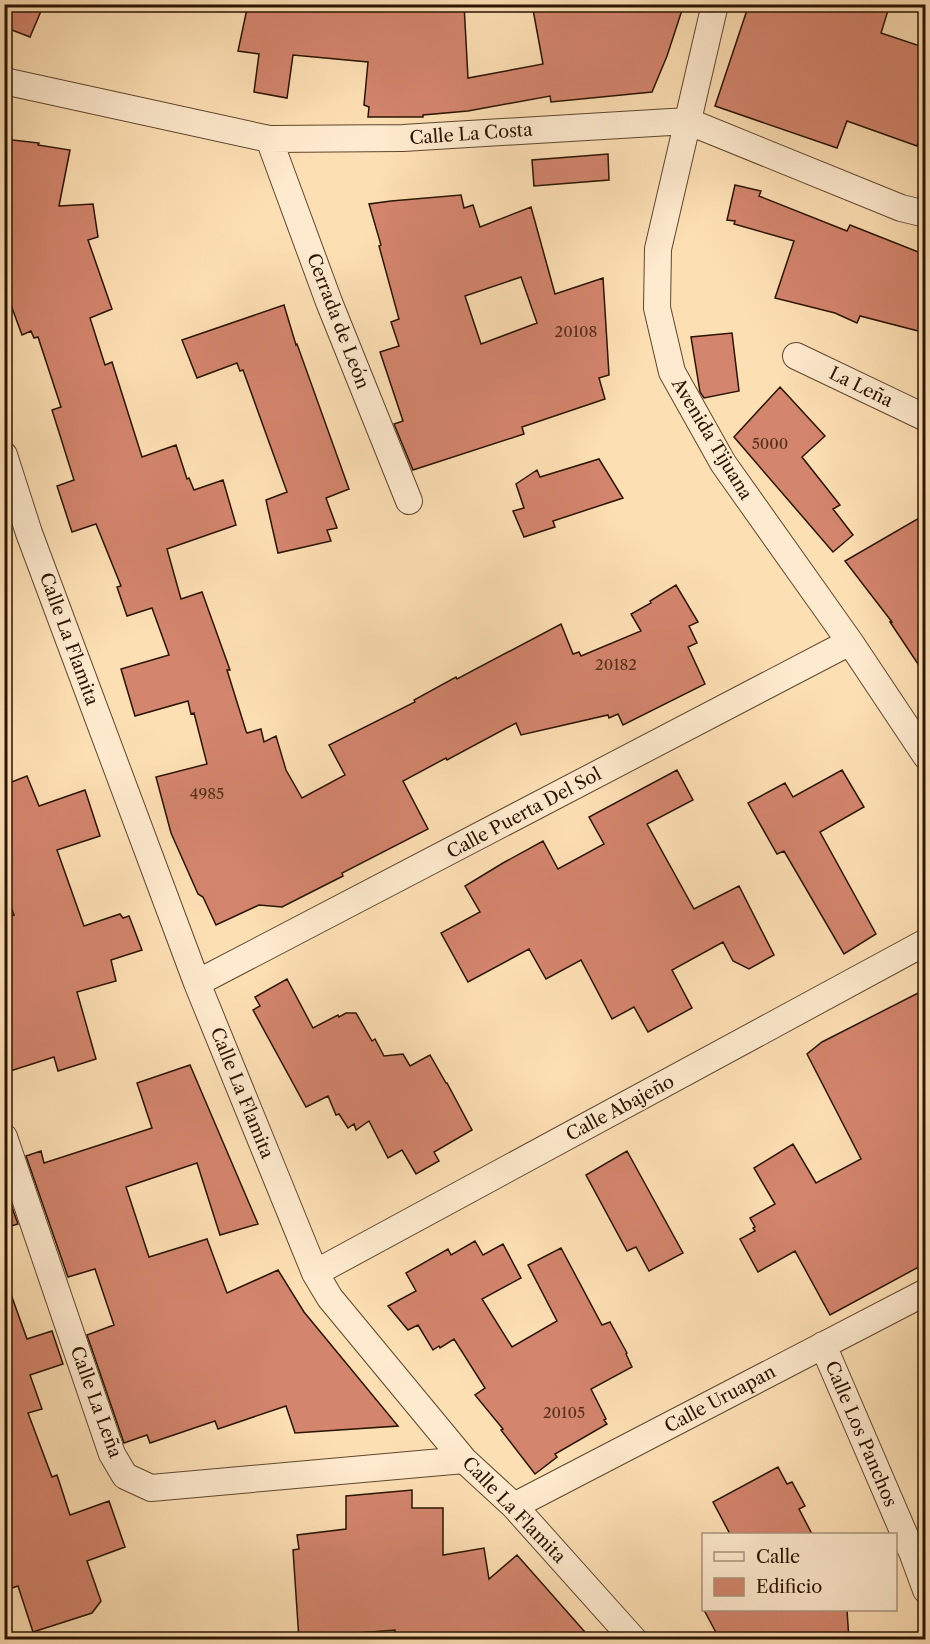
<svg xmlns="http://www.w3.org/2000/svg" width="930" height="1644" font-family="'Libre Caslon Text',serif">
<style>
.building{fill:#d3856d;stroke:#2a1400;stroke-width:1.5;fill-rule:evenodd}
.lines{fill:none;stroke-linecap:round;stroke-linejoin:round}
.minor-casing{stroke:#5f472d;stroke-width:28}
.minor{stroke:#feeace;stroke-width:26}
.labels{text-anchor:middle;dominant-baseline:central;stroke-width:4.5;stroke-linejoin:round;paint-order:stroke}
.number-label{font-size:15px;fill:#54301b}
.street-label{font-size:18px;fill:#2a1400;stroke:#feeace}
</style>
<rect width="100%" height="100%" fill="#fddfb4"/>
<filter id="stains"><feTurbulence type="fractalNoise" baseFrequency=".00333" numOctaves="4"/><feColorMatrix values="0 0 0 0 .2 0 0 0 0 .09 0 0 0 0 .02 0 0 0 .5 -.17"/></filter>
<radialGradient id="worn" r=".72"><stop offset=".6" stop-color="#630" stop-opacity="0"/><stop offset="1" stop-color="#630" stop-opacity=".3"/></radialGradient>
<path class="building" d="M4,4h40l-14,33 -26,-10z
M248,4h216l4,74 75,-14 -11,-60h152l-17,52 -15,36 -101,10 -1,-6 -82,15 -45,4v2h-55l1,-10 -5,-2 4,-43 -75,-7 -6,43 -33,-6 5,-38 -21,-3z
M749,4h141l-9,29 45,15v72l-9,26 -70,-25 -10,27 -122,-42z
M4,139l35,4 -1,2 32,5 -11,56 34,-2 5,33 -10,3 24,69 -22,9 15,47 7,-3 30,95 34,-12 11,34 2,-1 5,12 29,-10 13,45 -69,24 14,50 21,-7 28,78h-3l19,61 1,2 14,-4 3,13 12,-6 10,34 16,28 43,-23 -16,-30 86,-43 -1,-2 42,-23 1,2 104,-55 12,30 6,-2 2,4 60,-25 -10,-17 20,-11 -1,-2 26,-16 22,37 -9,4 8,17 -9,4 17,37 -82,41 -5,-11 -9,4 -1,-3 -87,20 -5,-12 -69,37 -1,-2 -43,23 25,48 -86,44 1,3 -61,31 -23,-2 -43,20 -13,-28 -5,-3 -27,-61 -15,-56 51,-13 -13,-51 -3,1 -3,-13 -53,15 -14,-47 48,-14 -17,-47 -25,8 -10,-29 4,-1 -25,-62 -24,8 -15,-46 17,-6 -22,-70 9,-3 -23,-70 -4,1 -3,-7 -9,4 -18,-49z
M608,154l1,26 -75,6 -2,-26z
M735,185l26,6 -2,5 88,35 3,-6 76,30v78l-66,-17 -3,7 -22,-10 -60,-15 19,-57 -60,-17 1,-3 -8,-1z
M461,195l3,13 9,-3 7,22 51,-20 24,87 48,-16 6,97 -10,3 6,21 -83,28 2,7 -111,36 -19,-46 9,-3 -23,-69 19,-6 -8,-24 8,-3 -20,-73 2,-1 -12,-41 22,-3zM521,277l16,46 -56,21 -16,-48z
M284,305l12,40 1,-1 52,145 -23,9 11,30 -10,2 4,11 -53,12 -12,-53 21,-8 -44,-122 -3,1 -3,-8 -40,15 -15,-38z
M732,333l7,58 -35,7 -4,-6 -9,-55z
M780,387l45,49 -23,21 38,48 -7,4 20,26 -20,17 -99,-115z
M599,459l24,39 -70,23 2,6 -31,10 -11,-26 11,-3 -8,-24 21,-14 3,7z
M926,514v162l-36,-54h2l-47,-61z
M677,770l16,30 -46,24 47,85 45,-23 35,69 -25,14 -16,-8 -10,-19 -51,28 20,38 -44,24 -14,-25 -22,12 -31,-59 -35,19 -17,-30 -61,33 -27,-49 39,-21 -15,-26 38,-23 40,-22 15,28 46,-25 -15,-27z
M842,770l22,37 -44,25 56,102 -32,20 -60,-103 -7,3 -29,-51 37,-20 8,14z
M27,776l12,30 46,-16 15,46 -43,14 27,76 36,-12 3,4 6,-2 13,34 -31,10 5,21 -39,11 19,67 -38,12 -4,-14 -50,16v-155l10,-3 -10,-27v-103z
M287,979l26,49 25,-13 1,2 7,-4h10l16,28 3,-2 9,17 19,-2 7,12 20,-11 16,28h1l25,47 -38,22 5,9 -23,13 -14,-24 -14,8 -19,-37 -13,9 -2,-6 -6,4 -9,-14 -3,1 -8,-19 -22,11 -53,-97 7,-4 -5,-9z
M926,989v274l-96,52 -35,-64 -37,21 -18,-33 15,-8 -2,-3 2,-1 -5,-9 25,-14 -21,-36 39,-24 23,39 45,-24 -54,-105 15,-12z
M190,1065l68,159 -38,11 -23,-72 -71,24 23,70 58,-18 20,54 51,-23 26,42 94,114 -103,7 -9,-27 -68,23 -3,-8 -65,22 -3,-8 -23,8 -37,-108 27,-10 -19,-56 -27,8 -42,-121 15,-5 3,12 108,-35 -15,-45z
M627,1151l56,102 -34,18 -13,-24 -9,4 -41,-76z
M4,1185l14,39 -14,4z
M475,1241l8,14 20,-11 18,34 -39,21 30,48 45,-26 -29,-56 33,-17 41,77 8,-3 17,31 -1,1 6,13 -41,22 15,30 -2,1 3,4 -52,30 2,3 -22,17 -34,-44 2,-1 -28,-34 10,-7 -31,-49 -14,9 -1,-2 -6,4 -15,-25 -10,5 -20,-24 28,-15 -10,-18 42,-24 3,6z
M8,1286l19,53 25,-8 11,33 -33,11 12,34 -14,4 24,64 5,-2 13,40 39,-14 16,46 -38,14 14,40 -9,12 -59,19 -15,-46 -6,2 -8,-21v-280z
M778,1467l9,17 5,-2 13,24 -6,3 13,25h-82l-17,-32z
M412,1490v18h31v47l41,-7 5,31 28,-24 75,85h-197v-10l-50,4v6h-46l-6,-90 6,-1 -2,-14 49,-6v-33z
M704,1610h143l2,30h-129z"/>
<g class="lines">
<g class="minor-casing">
<path id="minor" d="M715,4l-57,245 -1,59 15,64 51,91 127,179 76,114
M4,81l265,58 134,-1 284,-17 214,87 25,6
M269,139l60,163 80,199
M796,356l130,62
M4,455l25,78 168,450 118,290 15,25 134,162 50,46 120,134
M197,983l653,-341
M4,1137l108,317 13,22 26,12 313,-28
M315,1273l611,-331
M823,1345l89,207 14,38
M514,1506l412,-214"/>
</g>
<use href="#minor" class="minor"/>
</g>
<g class="labels">
<g class="number-label">
<text x="576" y="331">20108</text>
<text x="770" y="443">5000</text>
<text x="616" y="664">20182</text>
<text x="207" y="793">4985</text>
<text x="564" y="1412">20105</text>
</g>
<g class="street-label">
<text transform="translate(471 134) rotate(-4)">Calle La Costa</text>
<text transform="translate(338 321) rotate(69)">Cerrada de León</text>
<text transform="translate(861 387) rotate(26)">La Leña</text>
<text transform="translate(712 439) rotate(59)">Avenida Tijuana</text>
<text transform="translate(69 639) rotate(70)">Calle La Flamita</text>
<text transform="translate(524 813) rotate(-28)">Calle Puerta Del Sol</text>
<text transform="translate(242 1093) rotate(68)">Calle La Flamita</text>
<text transform="translate(620 1108) rotate(-28)">Calle Abajeño</text>
<text transform="translate(720 1399) rotate(-28)">Calle Uruapan</text>
<text transform="translate(96 1402) rotate(70)">Calle La Leña</text>
<text transform="translate(861 1434) rotate(67)">Calle Los Panchos</text>
<text transform="translate(514 1510) rotate(46)">Calle La Flamita</text>
</g>
</g>
<rect width="930" height="1644" fill="none" stroke="#fddfb4" stroke-width="24"/>
<rect x="6" y="6" width="918" height="1632" fill="none" stroke="#2a1400" stroke-width="3"/>
<rect x="12" y="12" width="906" height="1620" fill="none" stroke="#2a1400" stroke-width="1.5"/>
<rect x="702" y="1533" width="195" height="78" fill="#feeace" stroke="#a9947c" stroke-width="1.5"/>
<rect x="714" y="1552" width="30" height="9" fill="#feeace" stroke="#a9947c" stroke-width="1.5"/>
<text x="756" y="1563" font-size="18" fill="#2a1400">Calle</text>
<rect x="714" y="1578" width="30" height="18" fill="#d3856d" stroke="#a9947c" stroke-width="1.5"/>
<text x="756" y="1593" font-size="18" fill="#2a1400">Edificio</text>
<rect width="100%" height="100%" filter="url(#stains)"/>
<rect width="100%" height="100%" fill="url(#worn)"/>
</svg>
